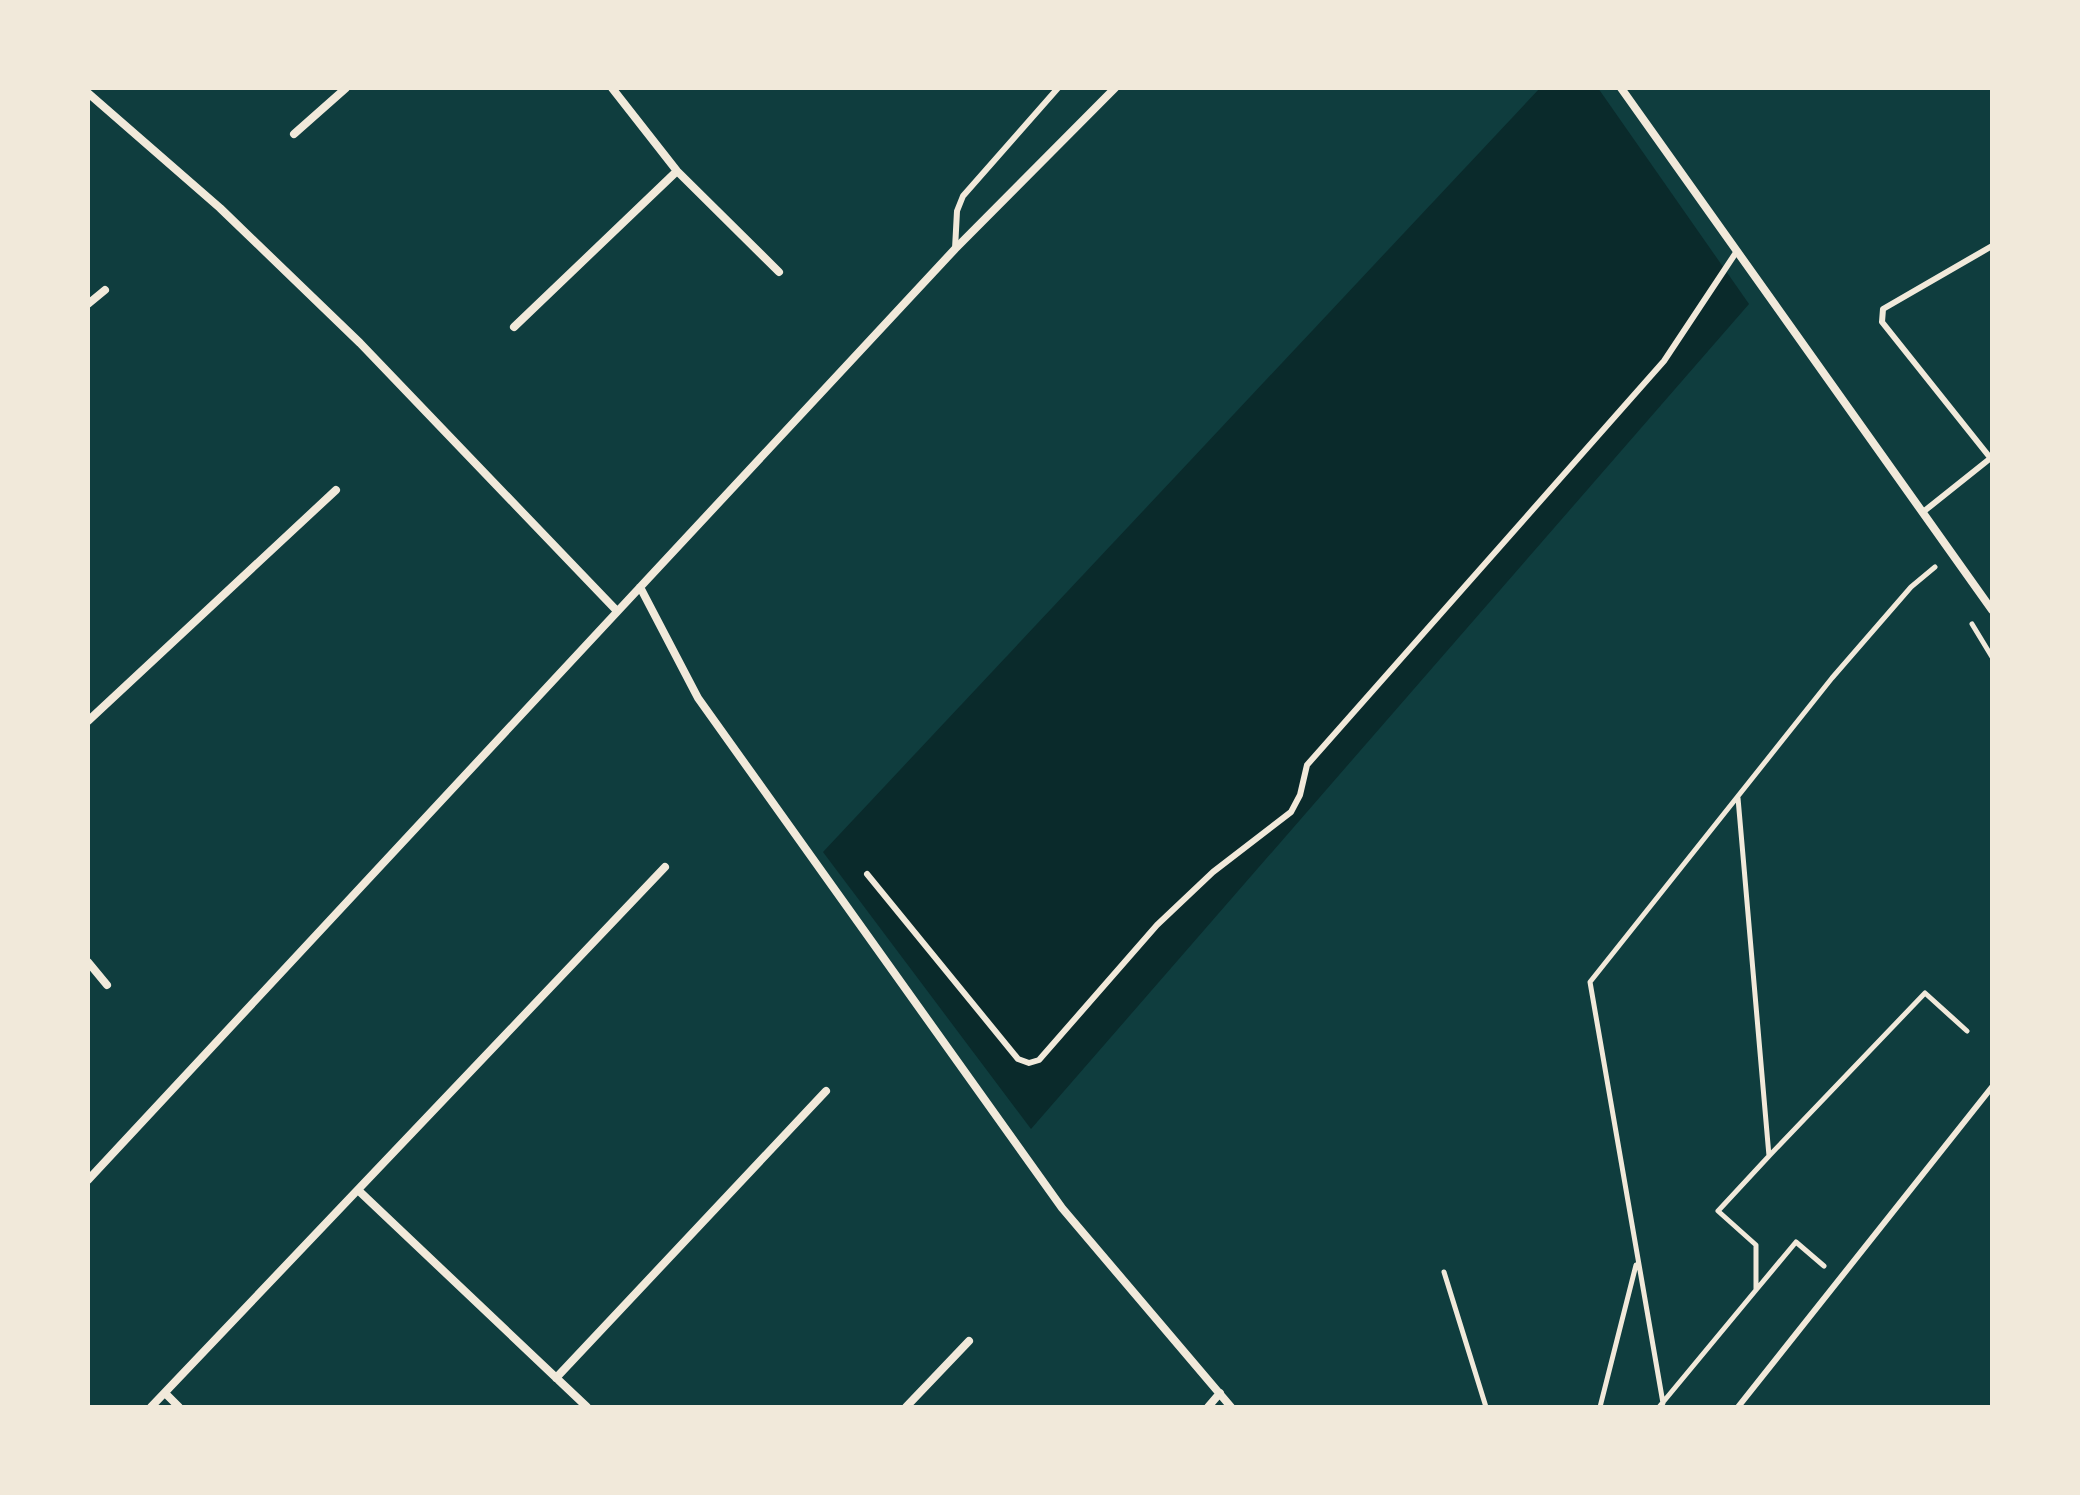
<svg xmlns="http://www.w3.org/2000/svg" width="2080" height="1495" font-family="'Archivo Narrow',sans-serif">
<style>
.water{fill:#0a2a2b}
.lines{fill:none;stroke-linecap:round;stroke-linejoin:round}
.path{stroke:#f1e9da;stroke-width:5}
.service{stroke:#f1e9da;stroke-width:6}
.minor{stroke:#f1e9da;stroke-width:8}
</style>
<rect width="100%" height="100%" fill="#0f3d3e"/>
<path class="water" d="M1540,88h58l151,216 -718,825 -208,-277z"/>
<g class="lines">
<path class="path" d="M1972,624l20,33
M1738,798l31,358 156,-163 42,38
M1444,1272l42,135
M1756,1290l40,-48 28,24
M1663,1403l-73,-421 242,-304 79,-91 24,-20
M1600,1407l36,-142
M1659,1407l97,-117v-45l-38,-34 51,-55"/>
<path class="service" d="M1992,246l-109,63 -1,13 110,138
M955,249l2,-38 6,-15 95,-108
M1923,512l69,-55
M867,874l151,185 11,4 10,-3 118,-135 56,-53 78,-60 9,-17 7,-30 357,-404 73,-110
M1738,1407l254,-320"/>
<path class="minor" d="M612,88l65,83 102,101
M1621,88l371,522
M88,93l132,115 140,135 257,268
M294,134l52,-46
M88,304l17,-14
M514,327l163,-156
M640,587l58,111 364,510 169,199
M88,721l248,-231
M88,962l19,23
M88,1180l867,-931 160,-161
M358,1190l229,217
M556,1378l270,-287
M165,1393l14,14
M151,1407l514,-540
M906,1407l63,-66
M1208,1407l12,-14"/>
</g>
<rect width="2080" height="1495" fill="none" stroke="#f1e9da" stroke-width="180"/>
</svg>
